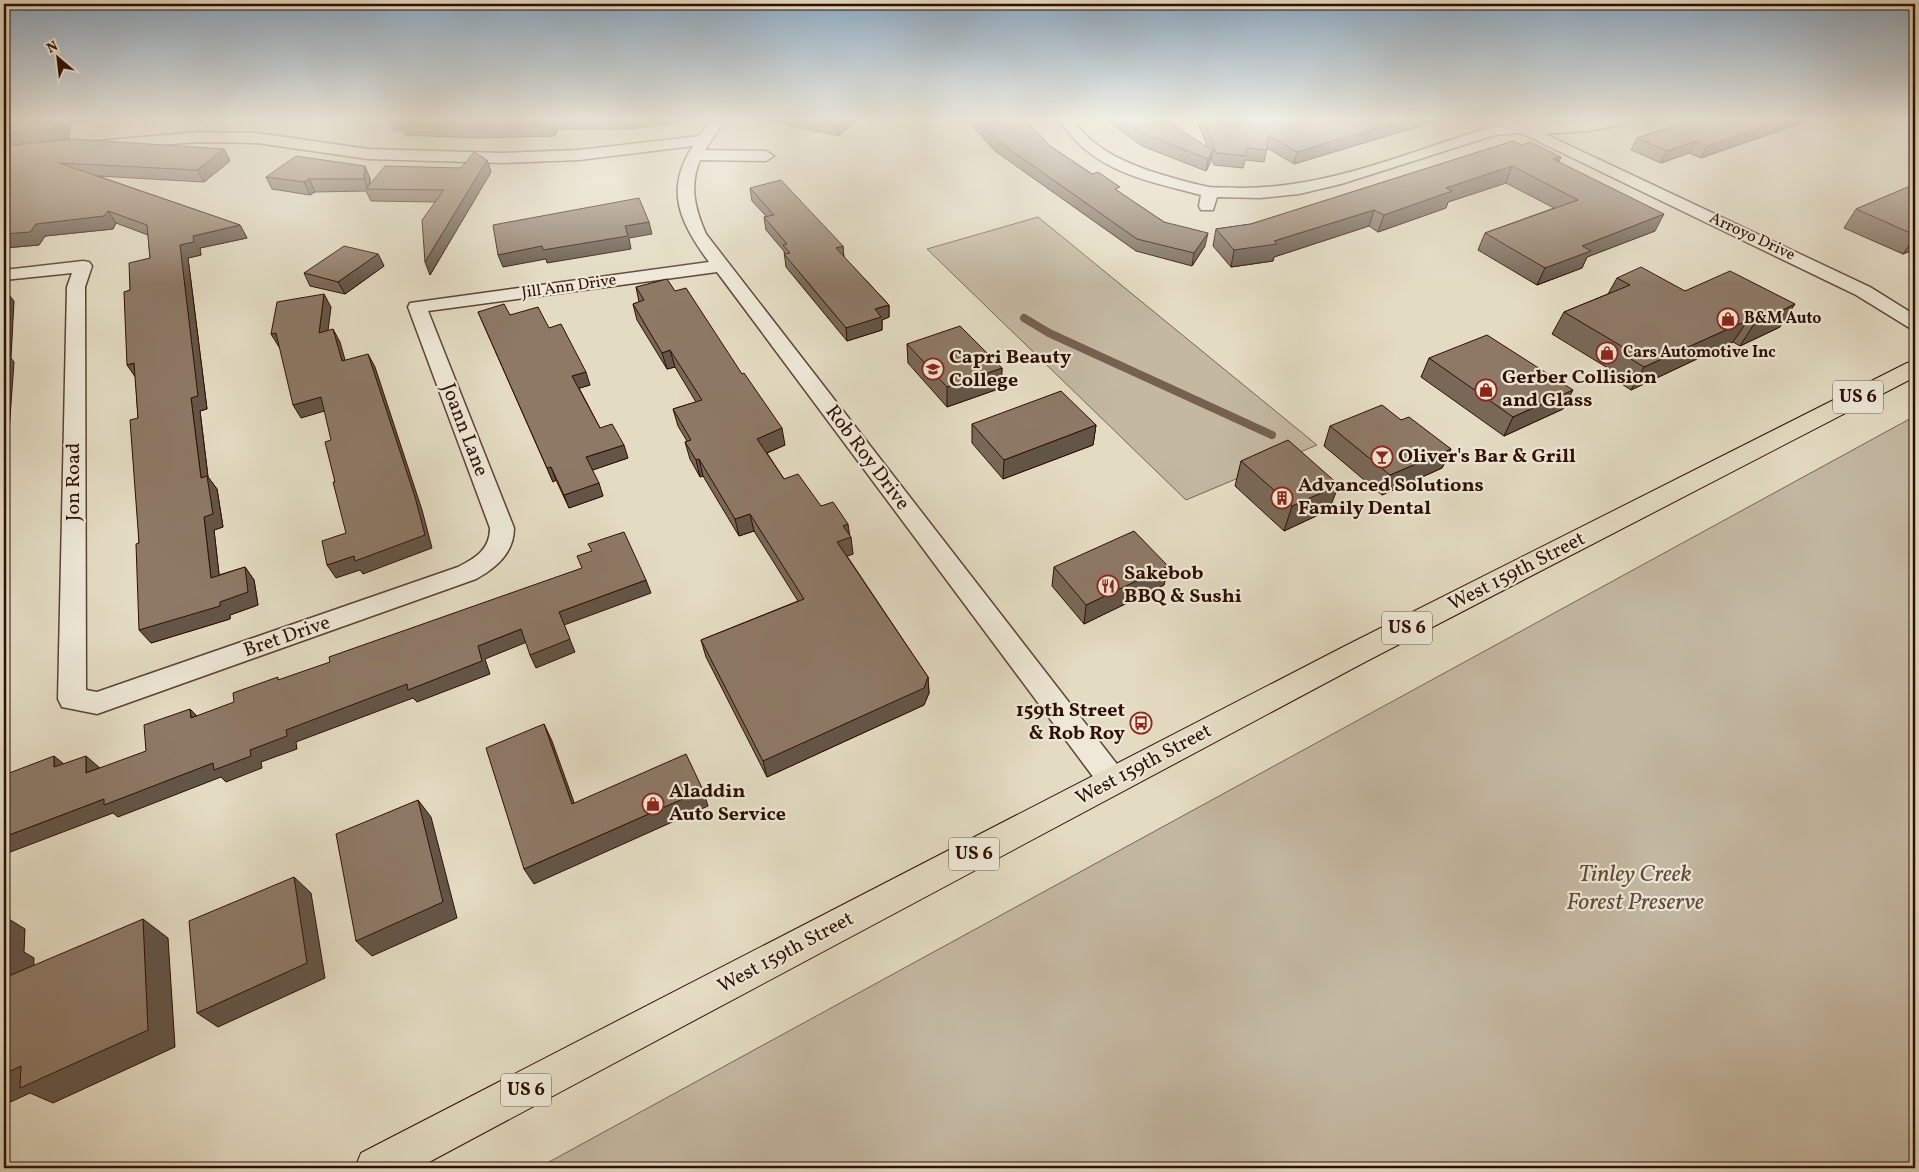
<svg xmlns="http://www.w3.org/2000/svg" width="1919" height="1172" font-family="Vollkorn,serif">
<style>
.green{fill:#c4b8a2;stroke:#7a6452}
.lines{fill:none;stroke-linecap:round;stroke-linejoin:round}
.stream{stroke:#76604f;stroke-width:8}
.minor-casing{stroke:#5c4233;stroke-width:3}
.primary-casing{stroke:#2f0f03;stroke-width:2}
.minor{fill:#ede8d7;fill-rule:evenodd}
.primary{fill:#e3dbc2;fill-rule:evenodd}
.wall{fill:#796858;stroke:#2f0f03}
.shaded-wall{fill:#635547;stroke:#2f0f03}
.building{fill:#8d7966;stroke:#2f0f03}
.labels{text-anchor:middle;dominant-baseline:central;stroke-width:4.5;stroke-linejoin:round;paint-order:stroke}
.far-street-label{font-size:16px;fill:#2f0f03;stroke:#ede8d7}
.far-poi-label{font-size:16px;font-weight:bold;fill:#2f0f03;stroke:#ede8d7;text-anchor:start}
.shield{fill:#ede8d7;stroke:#685043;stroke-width:1}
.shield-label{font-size:19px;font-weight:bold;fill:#2f0f03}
.poi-label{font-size:20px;font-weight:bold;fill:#2f0f03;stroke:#ede8d7;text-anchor:start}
.street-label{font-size:20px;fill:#2f0f03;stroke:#ede8d7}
.near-park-label{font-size:24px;font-style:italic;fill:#634a3b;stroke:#ede8d7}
</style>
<rect width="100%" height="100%" fill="#e3dbc2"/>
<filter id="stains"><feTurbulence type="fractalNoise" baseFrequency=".004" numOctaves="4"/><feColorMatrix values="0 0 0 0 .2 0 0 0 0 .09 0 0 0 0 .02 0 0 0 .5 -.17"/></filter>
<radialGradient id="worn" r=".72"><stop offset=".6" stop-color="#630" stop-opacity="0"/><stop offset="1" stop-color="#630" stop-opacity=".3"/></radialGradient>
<path class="green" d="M1038,217l279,228 -131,55 -259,-251z
M1915,416v752h-1377z"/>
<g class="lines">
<path class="stream" d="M1024,318l25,15 223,102"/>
<g class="minor-casing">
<path id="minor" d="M711,120h14l-20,30 61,1 8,5 -8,5 -66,-1c-11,26 -5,49 6,74l417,538 5,9 -5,9 -10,4 -10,-4 -386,-518 -289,39 86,217c0,25 -18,40 -38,51l-379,135 -35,-7 -4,-8 9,-412 5,-14 -68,7v-10l79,-9 6,1 3,4 -7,21 1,403 11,2 361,-125c18,-9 32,-18 32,-39l-82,-221 2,-4 299,-41c-29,-39 -45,-72 -16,-116l-114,14 -77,3 -134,-4 -111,-16 -58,-1 -108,8 -5,-2 -3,-3 3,-3 113,-10 58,1 111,16 134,4 77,-3 120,-14z
M1059,120h14c19,27 46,40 77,51 19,6 39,12 59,16 9,1 20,0 30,1 85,1 168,-35 249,-60l16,-3 -6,-5c17,0 32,5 50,4 28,0 56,-4 85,-4l-2,3 -44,8 -42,3 325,153 45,28v14l-7,-2 -52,-32 -335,-162 -26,2 -154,49 -42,10 -39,4 -43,-1 -4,13h-12l-2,-4 2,-11c-57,-15 -107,-23 -142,-75z"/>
</g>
<g class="primary-casing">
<path id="primary" d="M1915,361v16l-550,285 -947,506h-63l6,-15 984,-507 562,-283z"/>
</g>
<use href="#minor" class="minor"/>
<use href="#primary" class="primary"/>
</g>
<path class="wall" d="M4,120h93v2l-27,1 -1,16 -65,6z
M389,120h289l-9,1 1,3 -43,5h-70l-2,7 -80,2 -69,-3 -1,-4 -12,-1z
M768,120h90l-20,16z
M967,120h58l25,26 114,76 41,24 -13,20 -56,-15 -141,-100z
M1107,120h59l42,28 -11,-28h124l4,2 8,-2h107l-146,44 -27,-16 -3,14 -19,-2 -2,8 -29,-3 -3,-7 -1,5 -4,8 -64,-25z
M1691,120h119l-109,38 -12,-5 -28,10 -30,-13 6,-12z
M1513,141l45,21 97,69 -68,26 -5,11 -45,17 -59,-35 7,-17 69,-25 -48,-25 -58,19 -2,6 -68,24 -9,-6 -95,31 -1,4 -42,6 -18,-21 3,-17 35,-5z
M4,146l220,3 6,12 -26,21 -106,-6 142,49 7,13 -47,10 1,7 -13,3 19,151 -7,2 8,66 9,12 6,38 -9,3 5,45 26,-8 9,13 4,25 -28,10v4l-79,24 -12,-100 -1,-125 -8,-128 20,-32 -2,-23 -32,-12 -3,6 -68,7 -6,9 -35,3z
M487,160l4,12 -61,103 5,-73 -64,-1 -5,-10 -51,1 -5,3 -38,-6 -6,-12 104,1v6l91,-16z
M1915,184v65l-12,5 -59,-26 12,-19z
M750,188l93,58 1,11 45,48v12l-7,3v10l-35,11 -61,-74 -2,-16 -18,-21 -2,-13h3l-15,-16z
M378,254l6,12 -39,28 -35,-8 -6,-13z
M1617,278l68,13 95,36 -40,19 -7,-4 -102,48 -23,-15 3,-5 -59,-36 12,-22 44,-18z
M636,287l149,158 -18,8 17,26 37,27 28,29 4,19 -6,2 81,121 1,16 -5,12 -157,72 -61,-120 -5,-17 97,-39 -44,-70 -15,5 -36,-60 -3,1 -10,-18 -5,-17 2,-1 -9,-15 -5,-17 23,-7 -21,-35 -8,2 -30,-49 -4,-16 6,-2z
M478,312l32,3 39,13 41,57 -11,3 21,40 28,30 -36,12 11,26 -34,12 -13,-28 -3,2z
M907,344l95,24 -1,20 -54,19 -39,-44z
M1429,358l134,51 -59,27 -83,-59z
M1401,420l50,29 -9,19 -60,27 -58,-49 6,-20z
M972,424l124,1 -3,20 -90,34 -31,-36z
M1241,461l88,49 -45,21 -49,-45z
M1168,566l-4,19 -80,39 -32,-38 2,-19z"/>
<path class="shaded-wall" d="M62,120h6l2,3 -1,16 -65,7v-13z
M553,120h1l3,9 -2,7 -4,-12z
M625,120h53l-9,1 1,3 -43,5z
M842,120h16l-20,16 -1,-12z
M1404,120h36l-146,44 3,-12z
M1784,120h26l-109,38 6,-12z
M1696,141l-7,12 -28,10 6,-12z
M224,149l6,12 -26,21 -7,-12z
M1213,151l-3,12 -4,8 2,-12z
M1561,157l-7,16 -1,-14z
M487,160l4,12 -61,103 -5,-13z
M365,166l5,12 -1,11h-1l-4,-10z
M1512,166l-6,17 -58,19 -2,6 -68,24 6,-17 62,-27z
M309,179l6,13 -5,3 -6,-13z
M1374,210l-5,16 -95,31 -1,4 -42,6 3,-17 40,-9z
M108,211l8,12 -3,6 -68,7 -6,9 -35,3v-14l32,-10z
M1664,214l-9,17 -68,26 -5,11 -45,17 8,-17 37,-22z
M649,222l3,12 -23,4 2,11 -84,14 -1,-4 -43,8 -5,-12 127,-29z
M240,225l7,13 -47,10 1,7 -13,3 19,151 -7,2 8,66 9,12 6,38 -9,3 7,61 -10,-13 -7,-61 -3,-39 -10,-80 -11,-153 13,-9z
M1208,233l-3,13 -13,20 2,-13z
M1915,237v12l-12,5z
M843,246l1,13 -8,-11z
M378,254l6,12 -39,28 -7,-12z
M4,289l10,12 -3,57 3,4 -5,70 -4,1 -1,15z
M324,294l7,13 -5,39 -7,-13z
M1795,304l-15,23 -40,19 14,-22z
M889,305v12l-7,3v10l-35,11 -1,-13 29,-19z
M1748,320l-15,22 -102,48 13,-23z
M333,329l7,13 9,32 -7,-13z
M276,333l8,13 -5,1 -8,-13z
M670,350l5,17 -8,2 -5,-16z
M368,354l7,13 47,143 10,38 -69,26 -3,-4 -24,8 -9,-13 27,-9z
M134,363l2,15 -9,-13z
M1002,368l-1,20 -54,19v-20z
M586,372l4,13 -13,4 -5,-13z
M1573,390l-10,19 -59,27 9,-19z
M321,397l7,13 -27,8 -8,-13z
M1096,425l-3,20 -90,34 1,-19z
M782,428l3,17 -25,11 -3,-17z
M624,445l4,13 -38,13 -4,-14z
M1451,449l-9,19 -60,27 8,-20z
M699,459l4,17 -3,1 -4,-17z
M551,467l5,13 -3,2 -6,-14z
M599,483l4,13 -34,12 -5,-13z
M1339,485l-10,25 -45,21 8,-25z
M750,514l4,17 -15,5 -4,-17z
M848,524l2,13h1l2,17 -14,5 -2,-17 6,-16z
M1168,566l-4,19 -80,39 2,-19z
M245,567l9,13 4,25 -28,10v4l-79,24 -12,-13z
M646,580l5,13 -87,32 11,27 -39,16 -6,-13 29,-43z
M521,629l6,13 -42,17 5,15 -73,28 -4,-4 -117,44 1,7 -36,13 1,6 -36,14 -5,-5 -103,40 -5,-4 -108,41h-1v-17l100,-38 146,-49 36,-20 192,-84z
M928,677l1,16 -5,12 -157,72 -4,-16z
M190,709l12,12 -11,-3z
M544,724l8,17 28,78 -8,-15z
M54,756l15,12 -15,-1z
M86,756l14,12 -14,5z
M703,790l5,16 -174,78 -10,-15z
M418,800l13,17 26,101 -85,38 -16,-15z
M294,877l17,16 14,85 -107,49 -21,-14z
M4,916l21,13 -1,23 10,6 -1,38 -29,-16z
M143,919l25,19 7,109 -122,56 -23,-10 -26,12v-31z"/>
<path class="building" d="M4,120h58v7l-58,6z
M403,120h150l-2,4 -80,2 -69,-2 4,-4z
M818,120h24l-5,4z
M978,120h47l25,26 42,28 6,-2 22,15 -5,2 49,33 44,11 -14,20 -57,-14 -142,-100z
M1124,120h42l47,31 -5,8 -64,-25z
M1204,120h117l4,2 8,-2h71l-107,32 -29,-17 -1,15 -20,-2 -1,8 -30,-3z
M1691,120h93l-77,26 -11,-5 -29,10 -30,-13z
M73,139l151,10 -27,21 -138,-7 181,62 -47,11 1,6 -14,3 18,151 -7,2 10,80 6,-2 6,38 -9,3 7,61 34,-11 3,25 -28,10v4l-81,24 -3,-86 3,-1 -9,-123 8,-2 -4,-55 -7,2 -3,-73 6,-2 -1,-27 21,-5 -3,-33 -39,-14 -4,5 -68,8 -6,8 -26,2v-88z
M1513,141l8,4 10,-3 30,15 -8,2 111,55 -82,32 9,5 -46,17 -60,-35 93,-33 -66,-34 -66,22 6,3 -68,24 -10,-5 -100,31 3,3 -43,6 -18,-21 35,-5z
M474,152l13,8 -62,102 -3,-42 22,-30 -78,-1 19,-23 76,2z
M296,156l69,10 -1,13h-55l-5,3 -38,-5z
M781,180l62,66 -7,2 53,57 -14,4 6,8 -35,11 -62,-74 6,-1 -7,-8 4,-1 -23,-27 10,-2 -24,-27z
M1915,184v51l-59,-26z
M639,198l10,24 -24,4 3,10 -85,14 -1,-4 -44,9 -5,-30z
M344,246l34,8 -40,28 -34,-9z
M1641,267l44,24 45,-20 65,33 -41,20 -6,-4 -104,47 -23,-14 7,-3 -64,-38 66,-27 -13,-7z
M667,279l8,12 11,-3 56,86 2,-1 38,55 -25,11 27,40 14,-5 23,32 12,-4 15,22 -5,2 8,11 -14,5 91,135 -4,11 -161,73 -62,-121 103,-41 -54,-85 -15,5 -36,-60 -3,1 -11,-18 6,-2 -18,-31 29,-9 -32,-50 -8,3 -29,-49 11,-4 -8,-13z
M324,294l-5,39 14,-4 9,32 26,-7 47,143 10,38 -70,26 -1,-5 -27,9 -5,-24 24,-8 -13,-51h2l-10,-40 6,-2 -10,-43 -28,8 -17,-72 -5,1 6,-32z
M504,304l6,11 28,-8 11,21 12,-4 25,48 -14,4 28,52 12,-4 12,21 -38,12 13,26 -35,12 -13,-28 -4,1 -69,-156z
M960,326l42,42 -55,19 -40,-43z
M1487,335l86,55 -60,27 -84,-59z
M1061,391l35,34 -92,35 -32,-36z
M1382,405l19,15 8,-3 42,32 -61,26 -60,-49z
M1288,440l51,45 -47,21 -51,-45z
M1134,531l34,35 -82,39 -32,-38z
M624,532l22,48 -87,32 11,27 -40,16 -9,-26 -43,17 4,15 -74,29 -1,-6 -121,46 1,6 -37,14 1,6 -37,14 -1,-7 -109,42v-6l-100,38v-62l50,-19v11l32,-11v17l60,-22 -2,-26 46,-16 1,9 43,-16 -1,-9 45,-16v3l52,-18 -1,-5 253,-89 -5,-12 15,-5 -4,-7z
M544,724l28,80 114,-50 17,36 -179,79 -38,-121z
M418,800l25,102 -87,39 -20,-107z
M294,877l13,86 -110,50 -8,-92z
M143,919l5,111 -128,58 1,-22 -17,8v-96z"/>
<linearGradient id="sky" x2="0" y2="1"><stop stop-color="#8da8bf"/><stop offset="0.42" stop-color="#f2efe4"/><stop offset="1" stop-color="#f2efe4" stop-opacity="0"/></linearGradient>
<rect width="1919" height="284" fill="url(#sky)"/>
<defs>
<g id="shop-ring" transform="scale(1.125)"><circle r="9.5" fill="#ede8d7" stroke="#8f2418" stroke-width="1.5"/><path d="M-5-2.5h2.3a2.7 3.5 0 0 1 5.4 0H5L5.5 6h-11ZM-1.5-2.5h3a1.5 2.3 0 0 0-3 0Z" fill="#8f2418"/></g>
<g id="university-ring" transform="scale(1.125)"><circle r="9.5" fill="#ede8d7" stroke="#8f2418" stroke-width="1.5"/><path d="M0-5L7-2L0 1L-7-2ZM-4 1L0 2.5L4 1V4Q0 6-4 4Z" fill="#8f2418"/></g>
<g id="bar-ring" transform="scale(1.125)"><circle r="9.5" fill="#ede8d7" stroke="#8f2418" stroke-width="1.5"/><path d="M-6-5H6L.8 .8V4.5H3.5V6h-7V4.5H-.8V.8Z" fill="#8f2418"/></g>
<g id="building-ring" transform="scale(1.125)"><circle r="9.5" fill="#ede8d7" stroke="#8f2418" stroke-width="1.5"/><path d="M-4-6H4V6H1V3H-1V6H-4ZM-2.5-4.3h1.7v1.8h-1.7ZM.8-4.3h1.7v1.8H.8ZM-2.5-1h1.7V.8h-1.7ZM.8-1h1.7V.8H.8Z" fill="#8f2418"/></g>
<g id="restaurant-ring" transform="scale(1.125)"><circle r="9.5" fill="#ede8d7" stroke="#8f2418" stroke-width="1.5"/><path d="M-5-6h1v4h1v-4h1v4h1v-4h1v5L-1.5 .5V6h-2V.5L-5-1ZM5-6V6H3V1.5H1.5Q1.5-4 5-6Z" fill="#8f2418"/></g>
<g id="bus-ring" transform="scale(1.125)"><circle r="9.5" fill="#ede8d7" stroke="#8f2418" stroke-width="1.5"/><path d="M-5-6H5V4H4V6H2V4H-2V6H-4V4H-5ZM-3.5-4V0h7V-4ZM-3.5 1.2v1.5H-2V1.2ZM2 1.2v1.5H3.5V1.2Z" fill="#8f2418"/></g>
</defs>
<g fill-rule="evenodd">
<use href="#shop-ring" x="1728" y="319"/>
<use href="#shop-ring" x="1607" y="353"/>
<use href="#university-ring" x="933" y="369"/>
<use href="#shop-ring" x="1486" y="390"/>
<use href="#bar-ring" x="1382" y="457"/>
<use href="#building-ring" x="1282" y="498"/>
<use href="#restaurant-ring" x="1108" y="586"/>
<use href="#bus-ring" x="1141" y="723"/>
<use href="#shop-ring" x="653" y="804"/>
</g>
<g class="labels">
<g class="far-street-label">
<text transform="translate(1752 237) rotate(25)">Arroyo Drive</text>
<text transform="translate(569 287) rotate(-8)">Jill Ann Drive</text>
</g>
<g class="far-poi-label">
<text x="1744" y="319">B&amp;M Auto</text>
<text x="1623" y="353">Cars Automotive Inc</text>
</g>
<g class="shield">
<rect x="1833" y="380.5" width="50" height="33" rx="4"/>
<rect x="1382" y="611.5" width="50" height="33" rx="4"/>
<rect x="949" y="837.5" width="50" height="33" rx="4"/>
<rect x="501" y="1073.5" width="50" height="33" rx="4"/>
</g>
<g class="shield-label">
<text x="1858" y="397">US 6</text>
<text x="1407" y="628">US 6</text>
<text x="974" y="854">US 6</text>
<text x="526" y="1090">US 6</text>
</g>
<g class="poi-label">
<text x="949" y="358">Capri Beauty<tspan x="949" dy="23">College</tspan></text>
<text x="1502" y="378">Gerber Collision<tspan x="1502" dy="23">and Glass</tspan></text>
<text x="1398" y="457">Oliver's Bar &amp; Grill</text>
<text x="1298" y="486">Advanced Solutions<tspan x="1298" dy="23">Family Dental</tspan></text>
<text x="1124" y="574">Sakebob<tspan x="1124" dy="23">BBQ &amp; Sushi</tspan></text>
<text x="1125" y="711" text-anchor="end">159th Street<tspan x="1125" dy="23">&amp; Rob Roy</tspan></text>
<text x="669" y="792">Aladdin<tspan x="669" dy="23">Auto Service</tspan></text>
</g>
<g class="street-label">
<text transform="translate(464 430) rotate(69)">Joann Lane</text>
<text transform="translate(867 458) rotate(53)">Rob Roy Drive</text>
<text transform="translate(74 482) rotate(-90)">Jon Road</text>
<text transform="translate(1517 572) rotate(-27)">West 159th Street</text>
<text transform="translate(287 637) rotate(-19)">Bret Drive</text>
<text transform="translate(1144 765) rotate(-28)">West 159th Street</text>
<text transform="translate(786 953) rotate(-28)">West 159th Street</text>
</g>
<g class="near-park-label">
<text x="1635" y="875">Tinley Creek<tspan x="1635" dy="28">Forest Preserve</tspan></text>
</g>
</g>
<rect width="1919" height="1172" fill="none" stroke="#e3dbc2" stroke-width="20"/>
<rect x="5" y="5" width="1909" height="1162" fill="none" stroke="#2f0f03" stroke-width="2.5"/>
<rect x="10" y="10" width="1899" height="1152" fill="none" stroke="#2f0f03"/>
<g transform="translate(58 58) rotate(332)" stroke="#ede8d7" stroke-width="4" paint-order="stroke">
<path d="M0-4L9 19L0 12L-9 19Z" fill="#2f0f03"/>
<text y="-8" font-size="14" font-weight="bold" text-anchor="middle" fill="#2f0f03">N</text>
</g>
<rect width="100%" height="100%" filter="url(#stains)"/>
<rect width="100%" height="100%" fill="url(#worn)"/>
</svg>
